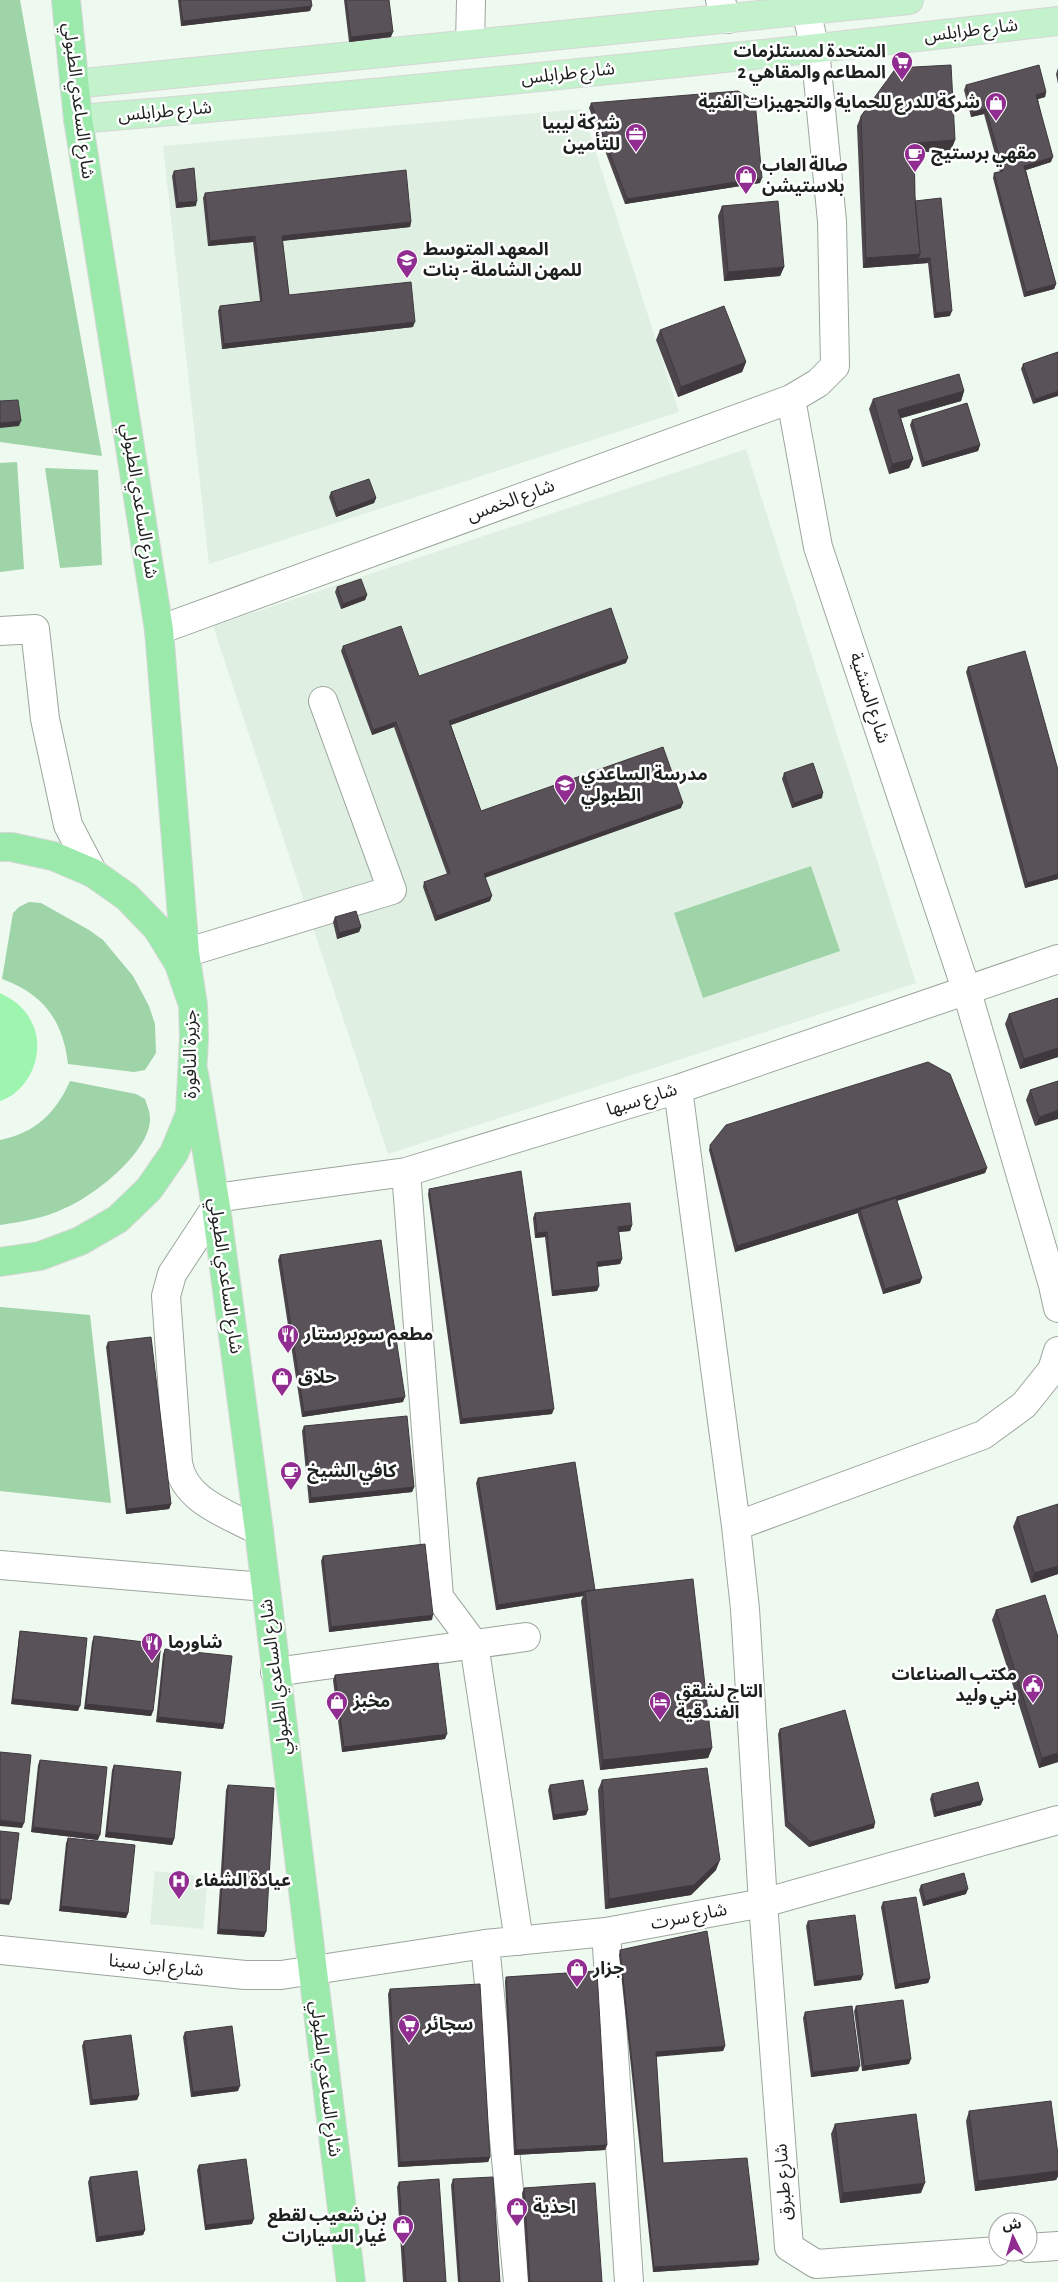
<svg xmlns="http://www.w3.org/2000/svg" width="1058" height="2282" font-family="'Alegreya Sans','Noto Sans Arabic',sans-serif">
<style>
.built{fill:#dff0e2}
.green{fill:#9fd3a8}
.water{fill:#9df5af}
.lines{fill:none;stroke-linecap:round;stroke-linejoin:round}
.minor-casing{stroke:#9ca69d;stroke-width:30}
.major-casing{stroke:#d6d7d6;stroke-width:30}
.highway-casing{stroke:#d6d7d6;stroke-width:30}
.minor{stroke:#fff;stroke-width:28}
.major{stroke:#c3f2cd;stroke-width:28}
.highway{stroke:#9be9ab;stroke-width:28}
.wall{fill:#4d474d}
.shaded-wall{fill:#3f393e}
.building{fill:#5a5259;stroke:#3f393e}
.labels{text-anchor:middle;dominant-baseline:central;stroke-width:5;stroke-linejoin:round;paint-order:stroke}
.street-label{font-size:18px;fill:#1d211e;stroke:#fff}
.poi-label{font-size:18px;font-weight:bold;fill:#1d211e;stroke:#fff;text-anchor:start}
</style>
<rect width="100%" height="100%" fill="#eef9f0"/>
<path class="built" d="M582,109l97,303 -470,152 -46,-418z
M746,449l170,534 -528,171 -175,-528z
M155,1871l53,6 -5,52 -53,-5z"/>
<path class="green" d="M0,0h20l82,456 -102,-14z
M17,462l7,107 -24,3v-109z
M45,468l53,2 4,95 -42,3z
M811,866l29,85 -137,47 -29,-85z
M29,902l12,1 48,27 14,10 30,36 16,30 6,18 1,29 -11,17 -11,2 -66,-8c-5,-43 -24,-70 -66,-85l11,-66 6,-6z
M70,1081l66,13 9,5c2,6 5,13 5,19 1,34 -58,80 -87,91 -19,9 -42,13 -63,16v-85c35,-7 56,-27 70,-59z
M0,1307l90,8 21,188 -111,-12z"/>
<path class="water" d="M0,993c13,6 25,15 31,28 16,28 0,70 -31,80z"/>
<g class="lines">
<g class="minor-casing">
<path id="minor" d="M720,0l8,19
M470,44l1,-44
M791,399l27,148 149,445 86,293 5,23
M159,630l632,-231 27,-16 17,-17 -3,-145 -17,-172 -9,-39
M0,631l35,-2 10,90 23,106 25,48
M185,953l207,-63 -69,-189
M678,1089l58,437 9,83 18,294 26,344 27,17 182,-13
M406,1172l33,425 35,47 45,297
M215,1198l191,-26 272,-83 380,-130
M216,1207l-44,67 -6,22 12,167c6,38 50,51 81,68
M736,1526l247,-91 41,-30 28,-35 6,-19
M0,1565l265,22
M275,1672l251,-35
M606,1932l23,350
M485,1944l33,338
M0,1950l245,25h36l204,-31 121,-12 157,-29 295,-83
M1028,2248l30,-2"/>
</g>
<g class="major-casing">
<path id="major" d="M74,84l835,-84
M78,119c327,-27 654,-60 980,-98"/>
</g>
<g class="highway-casing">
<path id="highway" d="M66,0l12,119 81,511 26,323 8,52
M0,847h11l42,9 40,17 34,24 30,31 22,36 14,41 1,33 -4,76 -16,39 -25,36 -31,30 -38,22 -40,15 -40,6
M194,1074l22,133 43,324 92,751"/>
</g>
<use href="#minor" class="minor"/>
<use href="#major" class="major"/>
<use href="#highway" class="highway"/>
</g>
<path class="wall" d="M178,0h133l-1,11 -129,15z
M344,0h45l2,37 -42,5z
M1058,68v16l-2,-10z
M966,85l80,7 -1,5 -7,2 13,63 -25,8 30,114 -2,5 -30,8 -31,-119 1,-5 6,-1 -16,-58 -13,3 -7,-27z
M591,103l169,80 -135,21 -36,-96z
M861,116l94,24 -4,10 -37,3 1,48 35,115 -16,2 -6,-55 -65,5 -6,-142z
M174,171l22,35 -20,2 -4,-32z
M205,193l206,29 -1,5 -128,14 7,54 124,32 -191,22 -4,-38 2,-5 40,-5 -7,-59 -45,4 -5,-48z
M722,206l62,61 -4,9 -56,5 -6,-65z
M660,330l86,32 -4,10 -64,25 -22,-57z
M1058,352l-25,52 -12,-35 2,-5z
M964,391l-3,10 -60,17 12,41 -4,9 -20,6 -20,-65 4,-10z
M912,420l68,25 -2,6 -56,16 -12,-42z
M331,492l45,6 -2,5 -38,14 -7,-20z
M337,587l30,8 -2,5 -24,9 -6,-17z
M343,646l76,30 207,-13 -175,62 30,86 200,-3 -196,69 5,24 -55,20 -12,-34 1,-5 23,-8 -53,-147 -22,8 -31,-84z
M968,667l90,212 -33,9 -59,-216z
M784,773l38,25 -30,10 -10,-29z
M335,917l26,10 -2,5 -22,7 -4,-17z
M1058,998v59l-38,12 -15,-45 4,-10z
M1058,1081l-23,45 -9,-26 4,-10z
M710,1145l277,23 -2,5 -88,28 23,82 -37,11 -25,-79v-2l-123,39 -26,-102z
M429,1189l123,225 -92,10 -32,-230z
M535,1213l97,12 -2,6 -11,1 3,27 -2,5 -23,3 2,19 -2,5 -45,5 -7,-59 -10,1 -2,-20z
M280,1255l123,147 -101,15 -24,-157z
M108,1342l63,162 -2,5 -43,5 -20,-167z
M304,1426l110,61 -2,5 -103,11 -7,-72z
M478,1478l117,112 117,158 -4,10 -108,12 -19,-169 2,-5 -87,14 -20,-127z
M1017,1517l41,57 -27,9 -18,-56z
M323,1556l109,64 -103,12 -8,-71z
M996,1610l62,152 -19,6 -47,-148z
M20,1631l58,80 -67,-7 8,-68z
M94,1636l59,75 -2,5 -67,-7 8,-67z
M165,1649l59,75 -1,5 -67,-7 7,-68z
M335,1675l110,64 -103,13 -9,-72z
M780,1729l94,99 -65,19 -24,-21 -7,-92z
M40,1760l58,80 -67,-8 7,-67z
M114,1765l60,74 -2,6 -67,-8 7,-67z
M602,1780l114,90 -25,25 -86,14 -7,-119z
M228,1785l36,152 -47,-3 9,-144z
M550,1785l36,30 -33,5 -5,-30z
M932,1794l49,11 -47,12 -4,-18z
M68,1838l60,75 -2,5 -67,-7 7,-68z
M921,1885l45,9 -43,12 -4,-16z
M883,1902l47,76 -2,5 -33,6 -14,-82z
M808,1921l53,59 -47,6 -8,-60z
M620,1950l105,96 -2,5 -67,5 7,107 95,102 -105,7 -34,-317z
M506,1977l101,168 -2,5 -91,5 -9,-173z
M390,1989l100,168 -2,5 -90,5 -10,-173z
M856,2006l53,58 -47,7 -8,-60z
M805,2012l53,59 -47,6 -8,-59z
M185,2032l53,59 -47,6 -8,-60z
M84,2041l55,54 -2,5 -47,5 -8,-59z
M969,2111l89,44v21l-2,4 -81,11 -9,-70z
M835,2124l86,69 -81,10 -9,-69z
M199,2165l53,59 -47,6 -8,-60z
M90,2177l55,53 -2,5 -47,7 -8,-60z
M453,2179l47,103h-42l-7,-97z
M399,2182l47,100h-43l-6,-95z
M524,2188l78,94h-74l-6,-89z"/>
<path class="shaded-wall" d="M312,6l-2,5 -129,15 2,-5z
M393,32l-2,5 -42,5 2,-5z
M1046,92l-1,5 -10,3 1,-5z
M986,109l-2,5 -13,3 2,-5z
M955,140l-4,10 -41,3 4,-10z
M1053,157l-2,5 -28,9 1,-5z
M762,178l-2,5 -135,21 2,-5z
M197,201l-1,5 -20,2 2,-5z
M411,222l-1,5 -130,14 2,-5z
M255,236l-2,6 -45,4 2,-5z
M920,254l10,4 -2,5 -65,5 3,-10z
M784,267l-4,9 -56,5 4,-9z
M1056,284l-2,5 -30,8 2,-5z
M952,311l-2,5 -16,2 2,-5z
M415,322l-2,5 -191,22 2,-5z
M746,362l-4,10 -64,25 3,-10z
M964,391l-3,10 -66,19 3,-10z
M1058,391v5l-25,8 2,-5z
M21,421l-2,5 -19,2v-5z
M980,445l-2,6 -56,16 2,-5z
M913,459l-4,9 -20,6 3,-10z
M376,498l-2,5 -38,14 2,-5z
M367,595l-2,5 -24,9 2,-5z
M628,658l-2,5 -178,63 1,-5z
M396,722l-2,5 -22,8 1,-5z
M823,793l-1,5 -30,10 2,-5z
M683,803l-2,5 -199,71 2,-5z
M1058,874v5l-33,9 2,-5z
M492,896l-2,5 -55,20 2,-5z
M361,927l-2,5 -22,7 2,-6z
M1058,1048v9l-38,12 4,-10z
M1058,1110v9l-23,7 4,-9z
M987,1168l-2,5 -125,39v-2l-2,3 -123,39 2,-6z
M632,1225l-2,6 -14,1 2,-5z
M547,1232l-2,5 -10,1 2,-5z
M622,1259l-2,5 -25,3 2,-5z
M922,1278l-2,5 -37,11 2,-5z
M599,1286l-2,5 -45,5 1,-5z
M405,1397l-2,5 -101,15 2,-5z
M554,1409l-2,5 -92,10 2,-5z
M414,1487l-2,5 -103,11 2,-5z
M171,1504l-2,5 -43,5 1,-5z
M1058,1566v8l-27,9 3,-10z
M584,1591l-1,5 -87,14 2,-5z
M433,1615l-1,5 -103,12 2,-5z
M13,1699l67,7 -2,5 -67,-7z
M86,1704l67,7 -2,5 -67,-7z
M158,1717l66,7 -1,5 -67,-7z
M447,1734l-2,5 -103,13 2,-5z
M712,1748l-4,10 -108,12 3,-10z
M1058,1753v9l-19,6 3,-10z
M983,1800l-2,5 -47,12 2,-5z
M588,1810l-2,5 -33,5 1,-5z
M0,1820l24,3 -2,5 -22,-2z
M875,1823l-1,5 -65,19 2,-5z
M33,1827l67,8 -2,5 -67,-8z
M107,1832l67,7 -2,6 -67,-8z
M720,1860l-4,10 -25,25 -86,14 4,-10z
M968,1889l-2,5 -43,12 2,-5z
M0,1899l11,1 -2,5 -9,-1z
M61,1906l67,7 -2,5 -67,-7z
M219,1929l47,3 -2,5 -47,-3z
M863,1975l-2,5 -47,6 2,-5z
M930,1978l-2,5 -33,6 2,-5z
M725,2046l-2,5 -69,6 2,-5z
M911,2059l-2,5 -47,7 2,-5z
M860,2066l-2,5 -47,6 2,-5z
M240,2086l-2,5 -47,6 2,-5z
M139,2095l-2,5 -47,5 2,-5z
M607,2145l-2,5 -91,5 2,-5z
M490,2157l-2,5 -90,5 2,-5z
M1058,2171v5l-2,4 -81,11 3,-10z
M925,2183l-4,10 -81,10 3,-10z
M254,2219l-2,5 -47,6 1,-5z
M145,2230l-2,5 -47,7 2,-5z
M759,2260l-1,5 -105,7 1,-5z"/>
<path class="building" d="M180,0h131l1,6 -129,15z
M346,0h43l4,32 -42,5z
M951,65l4,75 -41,3 1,53 5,58 -54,4 -5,-142 35,-48z
M1039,65l7,27 -10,3 17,62 -29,9 32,118 -30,8 -32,-119 9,-2 -17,-62 -13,3 -7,-27z
M738,91l17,10 7,77 -135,21 -36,-96z
M194,168l3,33 -19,2 -4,-32z
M406,170l5,52 -129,14 7,59 122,-13 4,40 -191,22 -4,-38 42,-5 -7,-65 -45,5 -5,-48z
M941,198l11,113 -16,2 -6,-55 -12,1 2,-5 -5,-53z
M778,201l6,66 -56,5 -6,-66z
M724,306l22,56 -65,25 -21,-57z
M1058,352v39l-23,8 -12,-35z
M959,374l5,17 -66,19 15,49 -21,5 -19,-65z
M18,400l3,21 -21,2v-22z
M967,403l13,42 -56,17 -12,-42z
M369,479l7,19 -38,14 -7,-20z
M361,579l6,16 -24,9 -6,-17z
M611,608l17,50 -179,63 32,90 182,-64 20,56 -199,71 8,22 -55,20 -13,-34 26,-9 -54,-151 -23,8 -30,-84 58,-20 18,50z
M1025,651l33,119v104l-31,9 -59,-216z
M813,763l10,30 -29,10 -10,-30z
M356,911l5,16 -22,6 -4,-16z
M1058,998v50l-34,11 -15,-45z
M928,1062l22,12 37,94 -250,78 -27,-101 16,-20z
M1058,1081v29l-19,7 -9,-27z
M521,1171l33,238 -92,10 -33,-230z
M896,1198l26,80 -37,11 -25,-79z
M630,1203l2,22 -14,2 4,32 -25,3 2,24 -46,5 -6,-59 -10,1 -2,-20z
M381,1240l24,157 -101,15 -24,-157z
M151,1337l20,167 -44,5 -19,-167z
M407,1416l7,71 -103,11 -7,-72z
M575,1462l20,128 -97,15 -20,-127z
M1058,1504v62l-24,7 -17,-56z
M425,1544l8,71 -102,12 -8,-71z
M693,1579l19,169 -109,12 -18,-169z
M1045,1595l13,42v116l-16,5 -46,-148z
M20,1631l67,7 -7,68 -67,-7z
M94,1636l67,8 -8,67 -67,-7z
M165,1649l67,7 -8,68 -66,-7z
M438,1663l9,71 -103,13 -9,-72z
M845,1710l30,113 -64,19 -24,-21 -7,-92z
M0,1752l31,3 -7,68 -24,-3z
M40,1760l67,7 -7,68 -67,-8z
M114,1765l67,7 -7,67 -67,-7z
M707,1768l13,92 -26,25 -85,14 -7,-119z
M583,1780l5,30 -34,5 -4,-30z
M978,1782l5,18 -47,12 -4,-18z
M228,1785l46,3 -8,144 -47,-3z
M0,1831l19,2 -8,67 -11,-1z
M68,1838l67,7 -7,68 -67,-7z
M964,1873l4,16 -43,12 -4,-16z
M916,1897l14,81 -33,6 -14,-82z
M855,1915l8,60 -47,6 -8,-60z
M707,1931l18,115 -69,6 7,111 84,-5 12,102 -105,7 -34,-317z
M597,1971l10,174 -91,5 -10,-173z
M480,1984l10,173 -90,5 -10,-173z
M903,2000l8,59 -47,7 -8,-60z
M852,2006l8,60 -47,6 -8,-60z
M232,2026l8,60 -47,6 -8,-60z
M131,2035l8,60 -47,5 -8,-59z
M1051,2101l7,54v16l-80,10 -9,-70z
M916,2114l9,69 -82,10 -8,-69z
M246,2159l8,60 -48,6 -7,-60z
M137,2171l8,59 -47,7 -8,-60z
M493,2177l7,105h-40l-7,-103z
M439,2179l7,103h-40l-7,-100z
M595,2183l7,99h-72l-6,-94z"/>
<defs>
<g id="supermarket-pin" transform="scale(1.125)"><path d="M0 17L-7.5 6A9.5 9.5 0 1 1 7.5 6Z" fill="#912c91" stroke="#fff"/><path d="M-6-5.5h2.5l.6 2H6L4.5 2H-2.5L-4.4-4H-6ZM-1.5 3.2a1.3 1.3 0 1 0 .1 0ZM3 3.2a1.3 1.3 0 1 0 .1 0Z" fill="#fff"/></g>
<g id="shop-pin" transform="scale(1.125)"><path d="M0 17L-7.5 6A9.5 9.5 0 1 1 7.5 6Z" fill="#912c91" stroke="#fff"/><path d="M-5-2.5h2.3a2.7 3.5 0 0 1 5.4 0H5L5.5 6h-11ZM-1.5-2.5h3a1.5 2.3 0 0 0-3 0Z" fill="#fff"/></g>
<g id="office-pin" transform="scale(1.125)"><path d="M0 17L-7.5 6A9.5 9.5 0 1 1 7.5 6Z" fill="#912c91" stroke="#fff"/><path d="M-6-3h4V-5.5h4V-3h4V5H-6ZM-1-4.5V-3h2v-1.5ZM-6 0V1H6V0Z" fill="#fff"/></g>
<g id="cafe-pin" transform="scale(1.125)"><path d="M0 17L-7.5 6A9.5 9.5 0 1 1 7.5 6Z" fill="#912c91" stroke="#fff"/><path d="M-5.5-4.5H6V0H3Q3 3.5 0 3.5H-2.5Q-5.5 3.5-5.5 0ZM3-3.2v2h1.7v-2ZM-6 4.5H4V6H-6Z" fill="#fff"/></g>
<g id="university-pin" transform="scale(1.125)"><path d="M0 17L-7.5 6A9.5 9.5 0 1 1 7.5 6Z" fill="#912c91" stroke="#fff"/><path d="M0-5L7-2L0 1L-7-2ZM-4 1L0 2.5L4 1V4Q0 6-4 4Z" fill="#fff"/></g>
<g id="school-pin" transform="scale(1.125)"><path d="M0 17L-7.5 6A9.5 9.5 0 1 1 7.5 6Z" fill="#912c91" stroke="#fff"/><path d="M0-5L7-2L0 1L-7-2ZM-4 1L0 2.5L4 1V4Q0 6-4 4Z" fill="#fff"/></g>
<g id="restaurant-pin" transform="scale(1.125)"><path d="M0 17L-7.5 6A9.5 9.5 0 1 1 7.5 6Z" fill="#912c91" stroke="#fff"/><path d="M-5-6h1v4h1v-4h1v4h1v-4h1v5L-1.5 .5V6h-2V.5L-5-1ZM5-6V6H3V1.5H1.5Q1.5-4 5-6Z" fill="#fff"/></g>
<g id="civic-pin" transform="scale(1.125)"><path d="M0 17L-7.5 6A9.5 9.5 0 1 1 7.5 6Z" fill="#912c91" stroke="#fff"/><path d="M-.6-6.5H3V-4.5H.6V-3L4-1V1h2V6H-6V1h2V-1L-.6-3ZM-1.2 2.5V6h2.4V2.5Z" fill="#fff"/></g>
<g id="hotel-pin" transform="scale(1.125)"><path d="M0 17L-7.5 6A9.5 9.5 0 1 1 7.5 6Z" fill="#912c91" stroke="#fff"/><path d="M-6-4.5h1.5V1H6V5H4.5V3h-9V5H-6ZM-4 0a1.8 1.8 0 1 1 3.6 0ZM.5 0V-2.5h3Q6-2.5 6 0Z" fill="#fff"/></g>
<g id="hospital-pin" transform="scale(1.125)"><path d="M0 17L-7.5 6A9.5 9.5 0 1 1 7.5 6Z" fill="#912c91" stroke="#fff"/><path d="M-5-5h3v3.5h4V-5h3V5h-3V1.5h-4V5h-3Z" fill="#fff"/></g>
</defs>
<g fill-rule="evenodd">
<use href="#supermarket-pin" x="902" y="62"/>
<use href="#shop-pin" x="996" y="103"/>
<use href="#office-pin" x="636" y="134"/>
<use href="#cafe-pin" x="915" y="154"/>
<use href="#shop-pin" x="746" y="176"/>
<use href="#university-pin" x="407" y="260"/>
<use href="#school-pin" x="565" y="785"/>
<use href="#restaurant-pin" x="288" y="1335"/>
<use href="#shop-pin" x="282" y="1378"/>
<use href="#cafe-pin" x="291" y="1472"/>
<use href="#restaurant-pin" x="152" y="1643"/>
<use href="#civic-pin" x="1033" y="1685"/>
<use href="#shop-pin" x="337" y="1702"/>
<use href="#hotel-pin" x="660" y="1702"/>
<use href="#hospital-pin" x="179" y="1881"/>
<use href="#shop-pin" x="577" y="1969"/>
<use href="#supermarket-pin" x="409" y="2025"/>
<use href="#shop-pin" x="517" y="2208"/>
<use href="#shop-pin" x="403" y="2226"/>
</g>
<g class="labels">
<g class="street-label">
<text transform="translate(971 31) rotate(-7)">شارع طرابلس</text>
<text transform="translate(568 74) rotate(-6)">شارع طرابلس</text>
<text transform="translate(78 101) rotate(83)">شارع الساعدي الطبولي</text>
<text transform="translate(165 112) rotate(-5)">شارع طرابلس</text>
<text transform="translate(139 501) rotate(81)">شارع الساعدي الطبولي</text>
<text transform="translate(511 501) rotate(-20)">شارع الخمس</text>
<text transform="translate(869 698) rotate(72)">شارع المنشية</text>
<text transform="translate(191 1054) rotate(-90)">جزيرة النافورة</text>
<text transform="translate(642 1100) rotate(-17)">شارع سبها</text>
<text transform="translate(225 1276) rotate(82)">شارع الساعدي الطبولي</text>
<text transform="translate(276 1677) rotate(-97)">شارع الساعدي الطبولي</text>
<text transform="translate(689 1917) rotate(-11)">شارع سرت</text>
<text transform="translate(156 1966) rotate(6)">شارع ابن سينا</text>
<text transform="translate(325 2079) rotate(83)">شارع الساعدي الطبولي</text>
<text transform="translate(784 2182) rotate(-94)">شارع طبرق</text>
</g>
<g class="poi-label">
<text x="886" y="52" text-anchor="end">المتحدة لمستلزمات<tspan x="886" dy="21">المطاعم والمقاهي 2</tspan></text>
<text x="980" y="103" text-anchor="end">شركة للدرع للحماية والتجهيزات الفنية</text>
<text x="620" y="124" text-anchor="end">شركة ليبيا<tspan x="620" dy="21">للتأمين</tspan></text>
<text x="931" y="154">مقهي برستيج</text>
<text x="762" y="166">صالة العاب<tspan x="762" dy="21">بلاستيشن</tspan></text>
<text x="423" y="250">المعهد المتوسط<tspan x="423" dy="21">للمهن الشاملة - بنات</tspan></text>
<text x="581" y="775">مدرسة الساعدي<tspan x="581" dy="21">الطبولي</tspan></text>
<text x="304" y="1335">مطعم سوبر ستار</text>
<text x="298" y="1378">حلاق</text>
<text x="307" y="1472">كافي الشيخ</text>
<text x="168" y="1643">شاورما</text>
<text x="1017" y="1675" text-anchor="end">مكتب الصناعات<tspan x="1017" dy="21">بني وليد</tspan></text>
<text x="676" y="1692">التاج لشقق<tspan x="676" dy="21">الفندقية</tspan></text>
<text x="353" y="1702">مخبز</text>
<text x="195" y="1881">عيادة الشفاء</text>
<text x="593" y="1969">جزار</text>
<text x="425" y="2025">سجائر</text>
<text x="533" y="2208">احذية</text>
<text x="387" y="2216" text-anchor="end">بن شعيب لقطع<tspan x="387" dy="21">غيار السيارات</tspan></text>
</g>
</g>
<g transform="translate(1013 2237) rotate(355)"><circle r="24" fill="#ffffff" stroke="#a5a6a5"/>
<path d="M0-4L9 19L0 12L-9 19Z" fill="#912c91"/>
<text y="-8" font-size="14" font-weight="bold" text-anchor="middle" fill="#1d211e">ش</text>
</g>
</svg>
